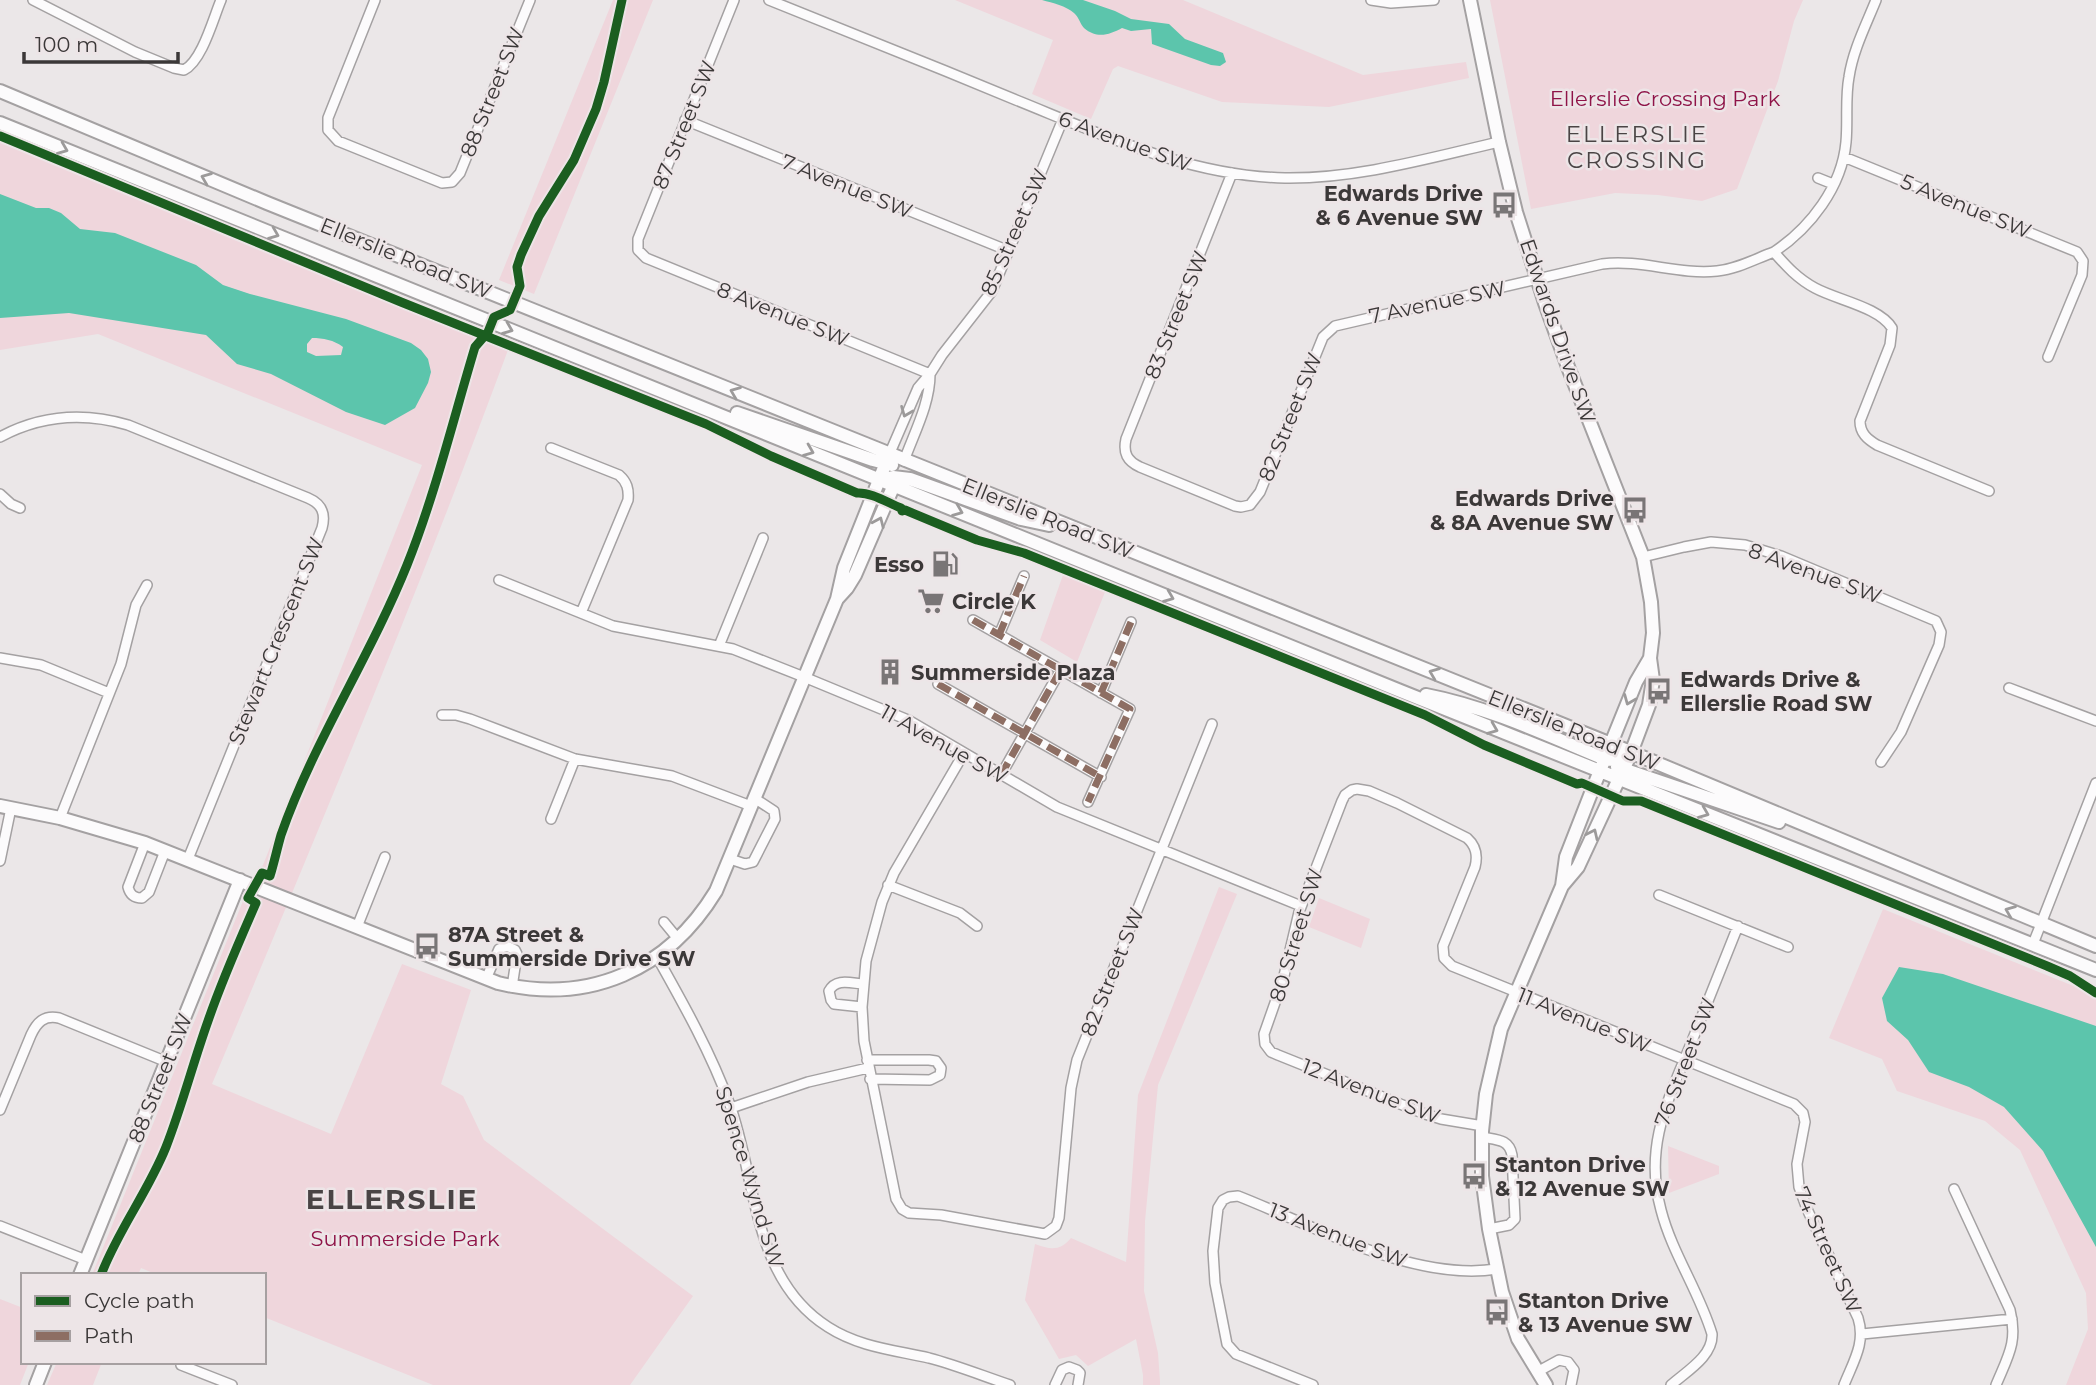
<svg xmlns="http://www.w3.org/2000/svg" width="2096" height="1385" font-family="Montserrat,sans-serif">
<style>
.green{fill:#efd6dc}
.water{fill:#5cc5ac;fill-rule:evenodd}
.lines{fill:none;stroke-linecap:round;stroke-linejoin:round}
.street-casing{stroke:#a4a1a2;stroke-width:12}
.secondary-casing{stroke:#a4a1a2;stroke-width:16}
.street{stroke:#fcfbfc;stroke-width:9}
.secondary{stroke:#fcfbfc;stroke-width:12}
.quiet{stroke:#8d6e63;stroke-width:7;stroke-dasharray:14 7;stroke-linecap:butt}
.cycleway-casing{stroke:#ede5e7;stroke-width:13}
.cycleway{stroke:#1b5e20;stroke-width:9}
.oneway{stroke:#9c9a9a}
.labels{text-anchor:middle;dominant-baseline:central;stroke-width:5;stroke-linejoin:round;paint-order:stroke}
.street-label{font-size:21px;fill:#3b3838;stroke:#ede5e7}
.park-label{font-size:21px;fill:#8f1448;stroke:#ede5e7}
.poi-label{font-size:21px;font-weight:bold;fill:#3b3838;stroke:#ede5e7;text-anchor:start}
.neighbourhood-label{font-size:23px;letter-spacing:2px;fill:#4a4445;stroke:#ede5e7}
.district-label{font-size:28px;font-weight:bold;letter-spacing:2px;fill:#4a4445;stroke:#ede5e7}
</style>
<rect width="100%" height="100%" fill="#ebe7e8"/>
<path class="green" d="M613,0h40l-119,294 -35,-14z
M955,0h228l180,75 103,-13 3,16 -140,29 -107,-5 -104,-36 -5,3 -22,50 -59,-25 21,-54z
M1490,0h313l-9,21 -16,60 -41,108 -35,12 -44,-6 -43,-2 -84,16z
M0,140l259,109 249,101c-91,247 -194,491 -296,734l119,50 71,-170 69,26 -30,94 22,12 21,44 209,156 -63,89h-197l-169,-68v-42h-106l-17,-7 -3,7h-46l151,-374 16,-35v3l4,-4 159,-400 -324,-131 -98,16z
M1063,575l42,17 -28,70 -37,-22z
M1219,887l18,7 -79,191 -13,136 -1,70 14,62 2,28v4h-17v-10l-7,-36 -48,27 -12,-11 -17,4 -34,-59 10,-56c16,6 25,7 36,-6l55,24 12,-167z
M1319,898l51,21 -9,29 -52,-21z
M1883,909l213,86v390h-30l22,-56 -2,-36 -66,-143 -35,-29 -88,-30 -15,-32 -53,-21z
M1668,1146l51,20v8l-50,19z
M0,1299l23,9v54h6l-9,23h-20z
M57,1362h45l-9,23h-46z"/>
<path class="water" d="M1042,0h41l32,11 16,8 38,5 16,15 38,14 3,9 -6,4 -9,-1 -59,-21 -1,-15 -20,2 -9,-3c-13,7 -25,11 -38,0 -4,-4 -5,-11 -10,-15 -8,-7 -21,-10 -32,-13z
M0,194l36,14h13l12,5 19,16 35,4 81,32 27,20 27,9 96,25 65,24 10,7 7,9 3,13 -3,11 -13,25 -30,17 -39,-13 -75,-38 -34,-10 -31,-29 -137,-22 -69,5zM312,338c11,0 22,2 31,9l-2,8 -25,1 -9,-4v-8z
M1899,967l44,7 153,52v221l-53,-96 -39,-44 -35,-20 -40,-15 -21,-32 -21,-19 -5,-23z"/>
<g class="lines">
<g class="street-casing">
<path id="street" d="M33,0l102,52 39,16 10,2c18,-9 29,-51 37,-70
M375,0l-47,118v12l10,11 104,42 10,-1 8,-9 70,-173
M734,0l-96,239v11l8,8 284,116
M769,0c83,33 165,66 247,100 87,35 173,76 269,78 72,1 144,-20 214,-36
M1371,0l20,3 43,-3
M685,120l324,131
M1844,157l233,95 6,9 -1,14 -34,82
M1232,173l-106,266c-3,14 1,22 14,28l95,39 6,1 9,-2 10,-13 63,-155 12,-11 267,-62c39,-5 76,11 115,7 20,-2 38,-12 57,-19 12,14 24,27 41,36 22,12 64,19 77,40l-2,17 -30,76c0,12 7,18 17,24l112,46
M1818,178l15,6
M1774,252c36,-24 68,-65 72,-110 2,-22 -1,-44 3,-65 4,-27 17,-52 27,-77
M0,437c41,-22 84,-25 128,-12l180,73c14,6 18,15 14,30l-134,331
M551,448l68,27c8,7 10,14 9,25l-47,113
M889,455l29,-67 12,-14 12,-19 50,-64 71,-172
M904,461c10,-28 26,-57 26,-87
M0,494l11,10 9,4
M1643,557l41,-10 27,-5 34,3 36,11 155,65 5,11 -2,13 -38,87 -20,30
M499,580l114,46 120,23 71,28 104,43 149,87 244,99
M973,620l157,89 -42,93
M999,635l25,-59
M719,646l44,-108
M0,658l41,7 68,28
M938,684l163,93
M2009,688l87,33
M1101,693l30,-71
M442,715h14l14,4 105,40 97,17 79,30
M964,753l-70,120 -12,29 -16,59 -4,46 2,34 32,158 6,10 7,4 32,2 104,19 11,-8 3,-8 12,-130 6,-28 135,-336
M1001,775l59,-104
M60,818l61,-154 15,-59 11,-20
M551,819l24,-60
M145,843l-17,44c2,8 6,11 14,11l7,-6 16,-41
M730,859l15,5 8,-2 22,-43 -1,-8 -20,-13
M0,861l11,-53
M888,885l72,28 17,13
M1659,895l129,52
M664,922l14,17
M357,927l28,-70
M2033,944l63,-161
M657,957c27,48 54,96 73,148 27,76 22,174 98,222 31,20 66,23 101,31 27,7 54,18 81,27
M486,979l13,-30 8,-3 8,4 2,4 -5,33
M862,1007l-28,-3 -3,-4 -2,-9c7,-13 21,-8 34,-7
M867,1060h62l7,1 5,7 -1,7 -10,5 -60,-1
M731,1108l77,-26 60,-14
M0,1110l31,-75c6,-13 13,-20 28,-17l108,44
M1483,1126l-42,-7 -16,-5 -147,-59 -7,-3 -6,-8 -1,-10 19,-54 16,-68 43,-111 3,-6 7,-5 5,-1 12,2 28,12 70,35c9,8 11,17 8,29l-32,79 1,12 8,8 342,138 9,9 2,9 -8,42 2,23 8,22 51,109c8,25 -5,44 -14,67
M1482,1137c15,3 27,2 30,18l3,64 -6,6 -20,4
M1954,1189l56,121c8,32 -2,46 -14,75
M0,1226l86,34
M1862,1334l150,-15
M181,1365l51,20
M1537,1372l22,-12 9,2 6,8 -3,15
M1055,1385l7,-15 7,-3 8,3 3,3 -2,12
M1313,1385l-77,-31 -9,-10 -12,-61 -2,-32 5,-43 5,-8 6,-3 9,-1c77,30 175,86 259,73
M1671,1385c16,-14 42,-29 41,-51 -13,-43 -40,-81 -51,-124 -17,-62 6,-108 29,-164 16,-40 32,-80 48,-120"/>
</g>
<g class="secondary-casing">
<path id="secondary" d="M1470,0l29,142 17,70 29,91 23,64 75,190 8,45 2,31 -3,25 3,22 -4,25 -18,48 -53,114 -16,19
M0,91l267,112 1344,541 485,202
M0,123l1398,567 698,280
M737,413l136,47 19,5
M879,480l14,-3 17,2 111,40 28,6
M837,599l10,-11 8,-13 42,-97
M1426,695c62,12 121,40 179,64l8,1 18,-7
M1617,767l162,55
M0,806l60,12 85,25 353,140c91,22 170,-13 218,-92l121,-292 7,-31 45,-113
M80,1275l160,-395
M36,1385l9,-23
M1546,1385l-28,-46 -16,-47 -13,-63 -7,-53v-45l4,-37 15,-65 61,-143 4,-29 27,-69 43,-106 14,-24"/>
</g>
<use href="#street" class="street"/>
<use href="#secondary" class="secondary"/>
<path class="quiet" d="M973,620l157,89 -42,93
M999,635l25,-59
M938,684l163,93
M1101,693l30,-71
M1001,775l59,-104"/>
<g class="cycleway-casing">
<path id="cycleway" d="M0,136l401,166 305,122 65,32 86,37c14,-1 31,10 44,15l1,3 3,-1 72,30 47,13 401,162 59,30 93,39 5,-1 41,18h18l406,165 23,10 26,17
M101,1275c17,-45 47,-83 65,-128 16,-41 27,-84 42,-126 14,-41 31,-79 48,-118l-8,-5 14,-25 8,3c4,-13 7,-27 11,-41 32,-92 89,-178 126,-270 28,-70 46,-145 68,-218l13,-15 6,-15 16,-7 10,-24 -3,-19 4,-12 18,-39 35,-56 22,-51 8,-27 18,-82"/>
</g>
<use href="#cycleway" class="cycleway"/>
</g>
<defs><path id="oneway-chevron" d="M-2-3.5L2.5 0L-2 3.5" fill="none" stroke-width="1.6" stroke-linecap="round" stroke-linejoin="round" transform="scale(1.75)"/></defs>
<g class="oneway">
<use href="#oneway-chevron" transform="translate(63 149) rotate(22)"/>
<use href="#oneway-chevron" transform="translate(206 178) rotate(-158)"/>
<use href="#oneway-chevron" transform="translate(274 234) rotate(22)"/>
<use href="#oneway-chevron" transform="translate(508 329) rotate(22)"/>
<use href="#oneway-chevron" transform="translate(735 392) rotate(-158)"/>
<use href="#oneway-chevron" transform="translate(906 412) rotate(112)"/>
<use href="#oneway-chevron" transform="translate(809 451) rotate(22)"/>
<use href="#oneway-chevron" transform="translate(958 511) rotate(22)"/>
<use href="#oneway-chevron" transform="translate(879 522) rotate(-66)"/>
<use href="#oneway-chevron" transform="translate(1169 597) rotate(22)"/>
<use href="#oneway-chevron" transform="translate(1434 673) rotate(-158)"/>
<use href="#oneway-chevron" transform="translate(1629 700) rotate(112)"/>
<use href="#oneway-chevron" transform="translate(1493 729) rotate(22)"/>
<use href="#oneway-chevron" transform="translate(1704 813) rotate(22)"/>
<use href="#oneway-chevron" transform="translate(1593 834) rotate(-65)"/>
<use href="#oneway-chevron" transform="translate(2010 911) rotate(-158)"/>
</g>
<defs>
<g id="bus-bare" transform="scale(2.1)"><path d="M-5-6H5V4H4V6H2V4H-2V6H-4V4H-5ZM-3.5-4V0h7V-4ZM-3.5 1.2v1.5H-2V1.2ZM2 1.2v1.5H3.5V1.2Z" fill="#797576" stroke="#ede5e7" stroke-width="2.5" paint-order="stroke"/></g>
<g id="fuel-bare" transform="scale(2.1)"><path d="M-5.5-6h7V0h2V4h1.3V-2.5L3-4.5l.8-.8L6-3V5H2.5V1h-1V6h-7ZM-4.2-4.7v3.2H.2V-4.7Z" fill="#797576" stroke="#ede5e7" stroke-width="2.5" paint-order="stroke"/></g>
<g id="supermarket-bare" transform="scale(2.1)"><path d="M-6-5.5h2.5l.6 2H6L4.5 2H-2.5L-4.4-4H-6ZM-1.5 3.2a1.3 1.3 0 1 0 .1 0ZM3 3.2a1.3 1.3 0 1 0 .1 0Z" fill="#797576" stroke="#ede5e7" stroke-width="2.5" paint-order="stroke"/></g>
<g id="building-bare" transform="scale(2.1)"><path d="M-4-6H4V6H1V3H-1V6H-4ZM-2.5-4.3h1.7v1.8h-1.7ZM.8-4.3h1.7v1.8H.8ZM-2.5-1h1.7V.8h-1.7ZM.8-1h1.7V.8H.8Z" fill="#797576" stroke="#ede5e7" stroke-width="2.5" paint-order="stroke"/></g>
</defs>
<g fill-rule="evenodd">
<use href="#bus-bare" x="1504" y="205"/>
<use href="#bus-bare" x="1635" y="510"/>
<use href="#fuel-bare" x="945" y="564"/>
<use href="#supermarket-bare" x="931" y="601"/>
<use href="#building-bare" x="890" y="672"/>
<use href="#bus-bare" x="1659" y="691"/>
<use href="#bus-bare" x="427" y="946"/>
<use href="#bus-bare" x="1474" y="1176"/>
<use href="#bus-bare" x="1497" y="1312"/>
</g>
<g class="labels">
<g class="street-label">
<text transform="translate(492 92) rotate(-68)">88 Street SW</text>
<text transform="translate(684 125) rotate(-68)">87 Street SW</text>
<text transform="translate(1125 141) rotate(20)">6 Avenue SW</text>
<text transform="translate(847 186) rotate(22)">7 Avenue SW</text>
<text transform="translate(1966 206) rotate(22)">5 Avenue SW</text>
<text transform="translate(1014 232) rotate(-66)">85 Street SW</text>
<text transform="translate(406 258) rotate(22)">Ellerslie Road SW</text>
<text transform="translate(1437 302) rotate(-12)">7 Avenue SW</text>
<text transform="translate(783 314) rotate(22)">8 Avenue SW</text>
<text transform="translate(1176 315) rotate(-68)">83 Street SW</text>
<text transform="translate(1558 331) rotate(71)">Edwards Drive SW</text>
<text transform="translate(1290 417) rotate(-68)">82 Street SW</text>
<text transform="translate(1048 518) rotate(22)">Ellerslie Road SW</text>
<text transform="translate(1815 573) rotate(20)">8 Avenue SW</text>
<text transform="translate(276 641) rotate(-68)">Stewart Crescent SW</text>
<text transform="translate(1574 730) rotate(22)">Ellerslie Road SW</text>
<text transform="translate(944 744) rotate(29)">11 Avenue SW</text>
<text transform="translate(1296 935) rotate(-73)">80 Street SW</text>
<text transform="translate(1112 972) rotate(-68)">82 Street SW</text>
<text transform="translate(1584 1020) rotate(22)">11 Avenue SW</text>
<text transform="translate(1685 1062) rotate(-69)">76 Street SW</text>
<text transform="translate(160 1078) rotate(-68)">88 Street SW</text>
<text transform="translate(1371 1091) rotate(21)">12 Avenue SW</text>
<text transform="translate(750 1177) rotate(73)">Spence Wynd SW</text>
<text transform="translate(1338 1235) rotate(21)">13 Avenue SW</text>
<text transform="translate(1828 1250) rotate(66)">74 Street SW</text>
</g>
<g class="park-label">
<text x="1665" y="98">Ellerslie Crossing Park</text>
<text x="405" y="1238">Summerside Park</text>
</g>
<g class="poi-label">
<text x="1483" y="193" text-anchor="end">Edwards Drive<tspan x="1483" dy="24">&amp; 6 Avenue SW</tspan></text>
<text x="1614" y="498" text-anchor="end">Edwards Drive<tspan x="1614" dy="24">&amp; 8A Avenue SW</tspan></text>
<text x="924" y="564" text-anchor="end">Esso</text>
<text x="952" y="601">Circle K</text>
<text x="911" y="672">Summerside Plaza</text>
<text x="1680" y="679">Edwards Drive &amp;<tspan x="1680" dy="24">Ellerslie Road SW</tspan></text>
<text x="448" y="934">87A Street &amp;<tspan x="448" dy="24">Summerside Drive SW</tspan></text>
<text x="1495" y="1164">Stanton Drive<tspan x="1495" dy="24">&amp; 12 Avenue SW</tspan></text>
<text x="1518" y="1300">Stanton Drive<tspan x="1518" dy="24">&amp; 13 Avenue SW</tspan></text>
</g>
<g class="neighbourhood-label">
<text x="1637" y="134">ELLERSLIE<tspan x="1637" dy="26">CROSSING</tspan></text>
</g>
<g class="district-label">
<text x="392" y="1199">ELLERSLIE</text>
</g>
</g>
<rect x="21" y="1273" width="245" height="91" fill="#ede5e7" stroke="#a6a0a1" stroke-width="2"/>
<rect x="35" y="1296" width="35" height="10" fill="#1b5e20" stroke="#a6a0a1" stroke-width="2"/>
<text x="84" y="1308" font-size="21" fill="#3b3838">Cycle path</text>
<rect x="35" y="1331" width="35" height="10" fill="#8d6e63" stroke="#a6a0a1" stroke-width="2"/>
<text x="84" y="1343" font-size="21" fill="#3b3838">Path</text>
<path d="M24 52v10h154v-10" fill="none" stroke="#3b3838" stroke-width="3.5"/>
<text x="35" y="52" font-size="21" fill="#3b3838" stroke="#ede5e7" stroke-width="5" paint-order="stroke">100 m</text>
</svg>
